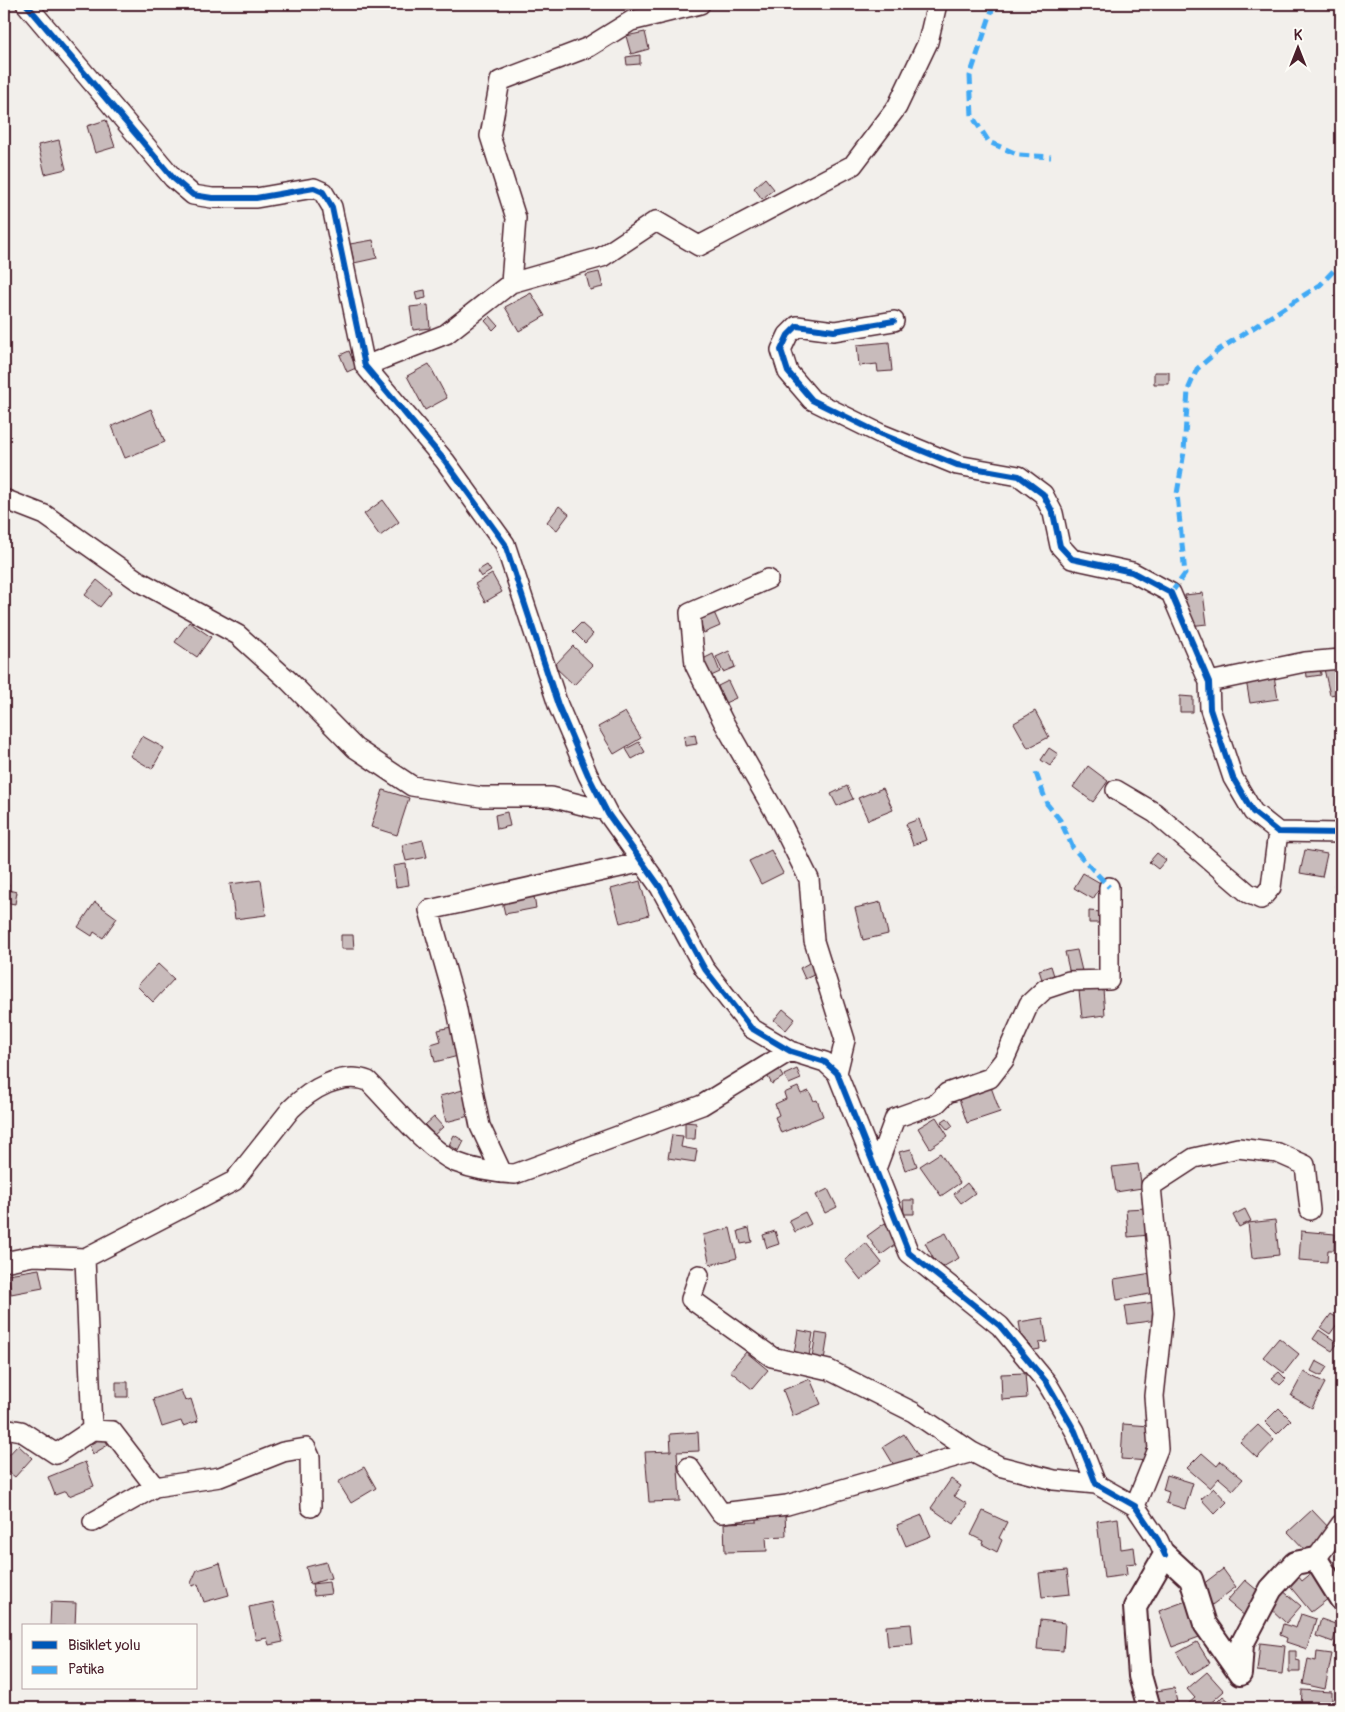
<svg xmlns="http://www.w3.org/2000/svg" width="1345" height="1712" font-family="Pangolin,sans-serif">
<style>
.building{fill:#c8bbbb;stroke:#4a1f2b}
.lines{fill:none;stroke-linecap:round;stroke-linejoin:round}
.minor-casing{stroke:#4a1f2b;stroke-width:22}
.tertiary-casing{stroke:#4a1f2b;stroke-width:26}
.minor{stroke:#fdfcf7;stroke-width:19}
.tertiary{stroke:#fdfcf7;stroke-width:22}
.quiet{stroke:#3fa9f5;stroke-width:5;stroke-dasharray:10 5;stroke-linecap:butt}
.cycleway-casing{stroke:#fdfcf7;stroke-width:9}
.cycleway{stroke:#0057b8;stroke-width:6}
</style>
<rect width="100%" height="100%" fill="#f2efeb"/>
<filter id="ink" filterUnits="userSpaceOnUse"><feTurbulence type="fractalNoise" baseFrequency=".02" numOctaves="2"/><feDisplacementMap in="SourceGraphic" scale="10" xChannelSelector="R" yChannelSelector="G"/><feConvolveMatrix kernelMatrix="1 2 1 2 8 2 1 2 1" color-interpolation-filters="sRGB"/></filter>
<g filter="url(#ink)">
<path class="building" d="M645,32l4,17 -18,5 -5,-18z
M640,55v9l-13,1 -1,-8z
M106,120l9,27 -20,6 -8,-27z
M59,140l7,29 -21,5 -7,-29z
M765,178l9,11 -12,10 -8,-11z
M373,240l4,18 -23,5 -4,-19z
M599,272l4,15 -13,3 -4,-15z
M425,290l1,8 -9,2 -2,-8z
M531,293l14,23 -26,15 -14,-24z
M428,305l2,23 -17,2 -3,-23z
M490,316l8,9 -5,5 -8,-9z
M889,342l3,29 -14,1 -1,-8 -18,2 -2,-21z
M349,351l7,17 -9,4 -7,-17z
M429,364l18,34 -22,12 -18,-34z
M1154,372h15v12h-15z
M151,409l14,33 -40,16 -13,-32z
M383,500l16,22 -19,14 -16,-22z
M559,506l10,8 -12,16 -10,-8z
M487,565l4,6 -10,6 -4,-6z
M492,574l10,18 -17,10 -10,-18z
M97,580l15,12 -12,15 -15,-12z
M1203,593l4,31 -18,2 -4,-31z
M713,610l7,16 -16,7 -7,-16z
M189,622l22,15 -14,20 -22,-15z
M581,623l12,11 -8,9 -12,-12z
M573,646l20,19 -19,20 -20,-19z
M729,651l6,16 -12,5 -7,-15z
M713,654l7,18 -9,4 -8,-17z
M1341,665v28l-11,2 -6,-26z
M1320,666l1,9 -14,2 -1,-10z
M1274,676l4,23 -28,4 -4,-23z
M728,681l8,17 -11,5 -7,-17z
M1180,696l13,1v15h-13z
M1035,711l14,26 -21,11 -14,-25z
M625,712l16,26 -27,16 -16,-27z
M695,734l2,10 -12,2 -1,-10z
M142,736l22,12 -12,21 -22,-13z
M639,742l6,10 -13,7 -6,-10z
M1049,748l9,6 -8,12 -9,-6z
M1088,766l20,15 -15,21 -20,-15z
M847,786l6,13 -16,7 -6,-12z
M883,788l10,22 -25,10 -10,-22z
M383,790l26,8 -12,37 -26,-8z
M507,812l3,14 -13,3 -2,-14z
M919,819l7,21 -13,5 -7,-21z
M423,840l4,17 -21,4 -4,-16z
M771,850l12,23 -22,11 -12,-23z
M1305,850l22,4 -5,23 -22,-4z
M1157,853l9,7 -8,9 -9,-7z
M1339,857l2,1v30l-7,-1z
M406,864l3,21 -13,2 -3,-21z
M1083,873l19,11 -9,15 -19,-11z
M261,880l5,35 -31,4 -5,-35z
M640,881l9,34 -29,8 -9,-34z
M4,883l5,1 -1,6 9,2 -2,12 -11,-2z
M533,891l3,17 -31,6 -4,-17z
M95,902l22,16 -14,20 -9,-6 -2,4 -14,-9z
M881,902l7,32 -25,6 -8,-32z
M1089,911l12,1 -1,11h-11z
M341,935h12l1,14h-13z
M1077,950l5,21 -12,3 -5,-22z
M811,962l5,12 -11,5 -5,-11z
M158,964l16,15 -21,23 -16,-16z
M1051,966l5,16 -12,4 -5,-16z
M1103,989l2,26 -23,3 -3,-27z
M783,1009l12,10 -9,11 -12,-10z
M455,1026l7,29 -27,7 -4,-18 10,-3 -3,-11z
M776,1065l7,12 -11,7 -7,-12z
M797,1069l4,10 -12,5 -5,-9z
M798,1087l3,7 8,-3 5,10 3,-1 6,16 -42,17 -6,-16 4,-2 -4,-11 11,-5 -2,-6z
M991,1087l9,25 -33,11 -8,-24z
M463,1090l6,26 -23,6 -6,-26z
M434,1117l9,10 -9,8 -9,-10z
M936,1117l12,19 -18,12 -12,-20z
M947,1118l6,8 -5,4 -7,-8z
M685,1122l11,1 -1,16h-10z
M454,1135l10,6 -5,10 -10,-6z
M672,1135l11,1 -2,11 16,3 -2,12 -27,-4z
M911,1149l6,17 -12,4 -6,-18z
M940,1153l20,30 -19,13 -21,-30z
M1138,1164l4,24 -26,4 -4,-25z
M967,1183l8,10 -14,10 -7,-9z
M828,1189l9,18 -12,6 -9,-18z
M903,1200h11v14h-10z
M1147,1208l2,27 -21,2 -2,-28z
M1245,1209l6,12 -12,6 -6,-12z
M805,1212l6,12 -16,8 -6,-12z
M1275,1220l4,35 -27,3 -4,-35z
M885,1223l14,19 -18,13 -14,-19z
M730,1228l7,30 -27,7 -7,-30z
M749,1228l3,14 -11,2 -3,-13z
M775,1231l4,13 -12,4 -4,-13z
M1301,1231l34,3 -1,16h-6l-1,12 -28,-2z
M946,1233l13,25 -20,11 -14,-26z
M866,1243l16,20 -21,17 -16,-20z
M39,1269l4,19 -32,6 -3,-20z
M1152,1273l3,20 -38,7 -3,-21z
M1155,1302l2,18 -29,4 -3,-18z
M1331,1314l9,6 -10,14 -9,-6z
M1043,1318l4,24 -8,1 1,6 -16,3 -5,-30z
M798,1330l15,3 -4,23 -15,-3z
M1319,1330l19,13 -6,8 -19,-12z
M816,1333l12,2 -4,25 -12,-2z
M1279,1338l20,16 -15,19 -21,-16z
M746,1352l22,18 -16,19 -22,-18z
M1316,1361l11,6 -6,9 -10,-5z
M1279,1372l7,7 -6,6 -8,-7z
M1304,1372l21,11 -13,25 -21,-12z
M1025,1373l2,25 -25,2 -1,-26z
M810,1379l11,25 -28,12 -10,-26z
M116,1382h12v15h-12z
M181,1390l4,11 6,-2 7,22 -15,5 -2,-5 -19,6 -9,-28z
M1279,1408l12,12 -14,14 -12,-12z
M1123,1424l27,2 -2,35 -27,-2z
M1258,1425l16,15 -17,18 -17,-16z
M698,1432l1,19 -22,1 3,49 -31,1 -4,-50 26,-1 -1,-17z
M904,1434l15,23 -22,13 -14,-23z
M104,1437l4,8 -15,9 -4,-9z
M18,1445l14,13 -17,19 -11,-9v-8z
M1202,1453l15,13 4,-5 22,18 -10,11 -14,-12 -9,10 -23,-20z
M85,1462l9,24 -25,10 -3,-5 -11,4 -7,-18z
M364,1467l12,21 -25,15 -13,-21z
M1167,1475l26,8 -8,26 -19,-6 3,-11 -6,-2z
M951,1479l10,7 -7,10 13,8 -13,20 -23,-16z
M1214,1488l13,14 -12,12 -14,-15z
M1312,1510l20,21 -24,22 -20,-21z
M983,1511l24,11 -8,16 3,2 -5,12 -15,-8 1,-3 -12,-6z
M785,1513l1,23 -20,1 1,14 -42,1 -1,-29 33,-1v-8z
M922,1515l9,21 -25,10 -9,-21z
M1118,1518l3,31 13,-2 2,16 -10,1 1,11 -23,3 -7,-57z
M326,1562l5,16 -21,6 -4,-17z
M220,1563l9,32 -25,7 -6,-18 -6,2 -1,-3 6,-13z
M1223,1569l13,18 -24,18 -13,-18z
M1067,1570l3,24 -28,3 -3,-24z
M1314,1571l19,24 -22,17 -23,-28 10,-8 4,5z
M1245,1580l19,16 -18,21 -19,-16z
M329,1582l2,12 -17,2 -2,-12z
M1282,1590l19,16 -15,17 -18,-17z
M1189,1600l13,36 -30,11 -13,-36z
M51,1602l25,1 -1,23h-25z
M273,1602l10,40 -14,3 -2,-7 -11,2 -7,-33z
M1301,1614l15,5 -9,30 -21,-7 1,-4 -7,-3 3,-11 13,4z
M1321,1619l17,6 -5,17 -17,-6z
M1040,1620l25,3 -2,28 -26,-2z
M911,1624l2,20 -25,2 -2,-20z
M1341,1629v28l-5,-2 2,-6 -4,-2z
M1197,1642l13,21 -20,12 -13,-22z
M1260,1643l25,3 -3,28 -25,-3z
M1289,1651h7v9l4,1v11h-11z
M1317,1652l15,2 -7,35 -22,-5 5,-25 8,2z
M1207,1672l17,19 -19,17h-13l-4,-4 7,-6 -8,-9z
M1174,1688l4,19 -17,1 -4,-17z
M1302,1690l30,2v16h-31z
M1223,1696l7,6 -7,6h-5l-4,-3z"/>
<g class="lines">
<g class="minor-casing">
<path id="minor" d="M26,4l147,174 20,17 19,3h44l58,-10 9,4 9,15 33,159 80,95 60,83 53,161 30,70 20,39 52,73 44,81 47,60 39,23 35,11 12,11 72,180 91,73 47,57 28,48 21,53 39,22 23,34 7,15
M511,283l5,-65 -26,-82 10,-55 89,-34 42,-26 69,-17
M894,321l-60,10 -37,-5 -9,9 -7,15 7,22 24,28 69,34 76,31 62,11 24,18 10,19 7,33 12,13 60,13 39,21 38,89 1,27 23,69 20,34 25,20 63,1
M365,366l81,-32 65,-51 91,-26 54,-36 43,25 154,-81 44,-58 31,-65 9,-38
M4,499l41,16 92,65 101,55 51,46 66,67 57,38 69,11h70l55,14
M768,579l-78,34 5,52 28,56 57,100 29,58 5,62 31,99 -8,33
M1209,682l96,-20 36,-3
M1116,790l39,23 93,80 13,6 10,-12 7,-55
M876,1169l19,-51 42,-15 10,-10 43,-15 14,-18 25,-56 16,-15 24,-8 40,-1v-93
M502,1173l-22,-47 -24,-121 -27,-95 214,-48
M85,1258l7,172
M4,1262l29,-6 52,2 149,-77 57,-72c20,-20 50,-38 77,-28 23,23 59,68 87,81 20,8 39,11 60,12l187,-69 88,-54
M699,1275l-8,24 81,58 57,13 84,42 59,40 27,14 55,14 42,4
M4,1428l17,3 35,23 36,-24 20,1 43,56
M689,1467l32,46 66,-8 185,-53
M1135,1506l23,-57 -4,-53 9,-83 -12,-127 43,-28 44,-10 40,5 27,12 5,45
M93,1522l62,-35 65,-10 63,-25 23,-4 4,9 1,50
M1316,1559l25,-35"/>
</g>
<g class="tertiary-casing">
<path id="tertiary" d="M1149,1708l-9,-32 -5,-69 30,-52 26,24 14,45 35,50 2,-30 29,-55 24,-26 21,-4 25,40"/>
</g>
<use href="#minor" class="minor"/>
<use href="#tertiary" class="tertiary"/>
<path class="quiet" d="M994,4l-24,72 2,40 17,26 30,13 32,2
M1171,593l14,-19 -8,-80 7,-42 4,-62 9,-21 23,-20 100,-64 21,-22
M1036,773l11,31 13,16 13,28 36,39"/>
<g class="cycleway-casing">
<path id="cycleway" d="M26,4l147,174 20,17 19,3h44l58,-10 9,4 9,15 33,159 80,95 60,83 53,161 30,70 20,39 52,73 44,81 47,60 39,23 35,11 12,11 72,180 91,73 47,57 28,48 21,53 39,22 23,34 7,15
M894,321l-60,10 -37,-5 -9,9 -7,15 7,22 24,28 69,34 76,31 62,11 24,18 10,19 7,33 12,13 60,13 39,21 38,89 1,27 23,69 20,34 25,20 63,1"/>
</g>
<use href="#cycleway" class="cycleway"/>
</g>
</g>
<rect width="1345" height="1712" fill="none" stroke="#fdfcf7" stroke-width="20"/>
<rect x="10" y="10" width="1325" height="1692" fill="none" stroke="#4a1f2b" stroke-width="2" filter="url(#ink)"/>
<rect x="22" y="1624" width="175" height="65" fill="#fdfcf7" stroke="#b5a4a5"/>
<rect x="32" y="1641" width="25" height="8" fill="#0057b8" stroke="#b5a4a5"/>
<text x="68" y="1650" font-size="15" fill="#4a1f2b">Bisiklet yolu</text>
<rect x="32" y="1666" width="25" height="8" fill="#3fa9f5" stroke="#b5a4a5"/>
<text x="68" y="1674" font-size="15" fill="#4a1f2b">Patika</text>
<g transform="translate(1298 48)" stroke="#fdfcf7" stroke-width="4" paint-order="stroke">
<path d="M0-4L9 19L0 12L-9 19Z" fill="#4a1f2b"/>
<text y="-8" font-size="14" font-weight="bold" text-anchor="middle" fill="#4a1f2b">K</text>
</g>
</svg>
